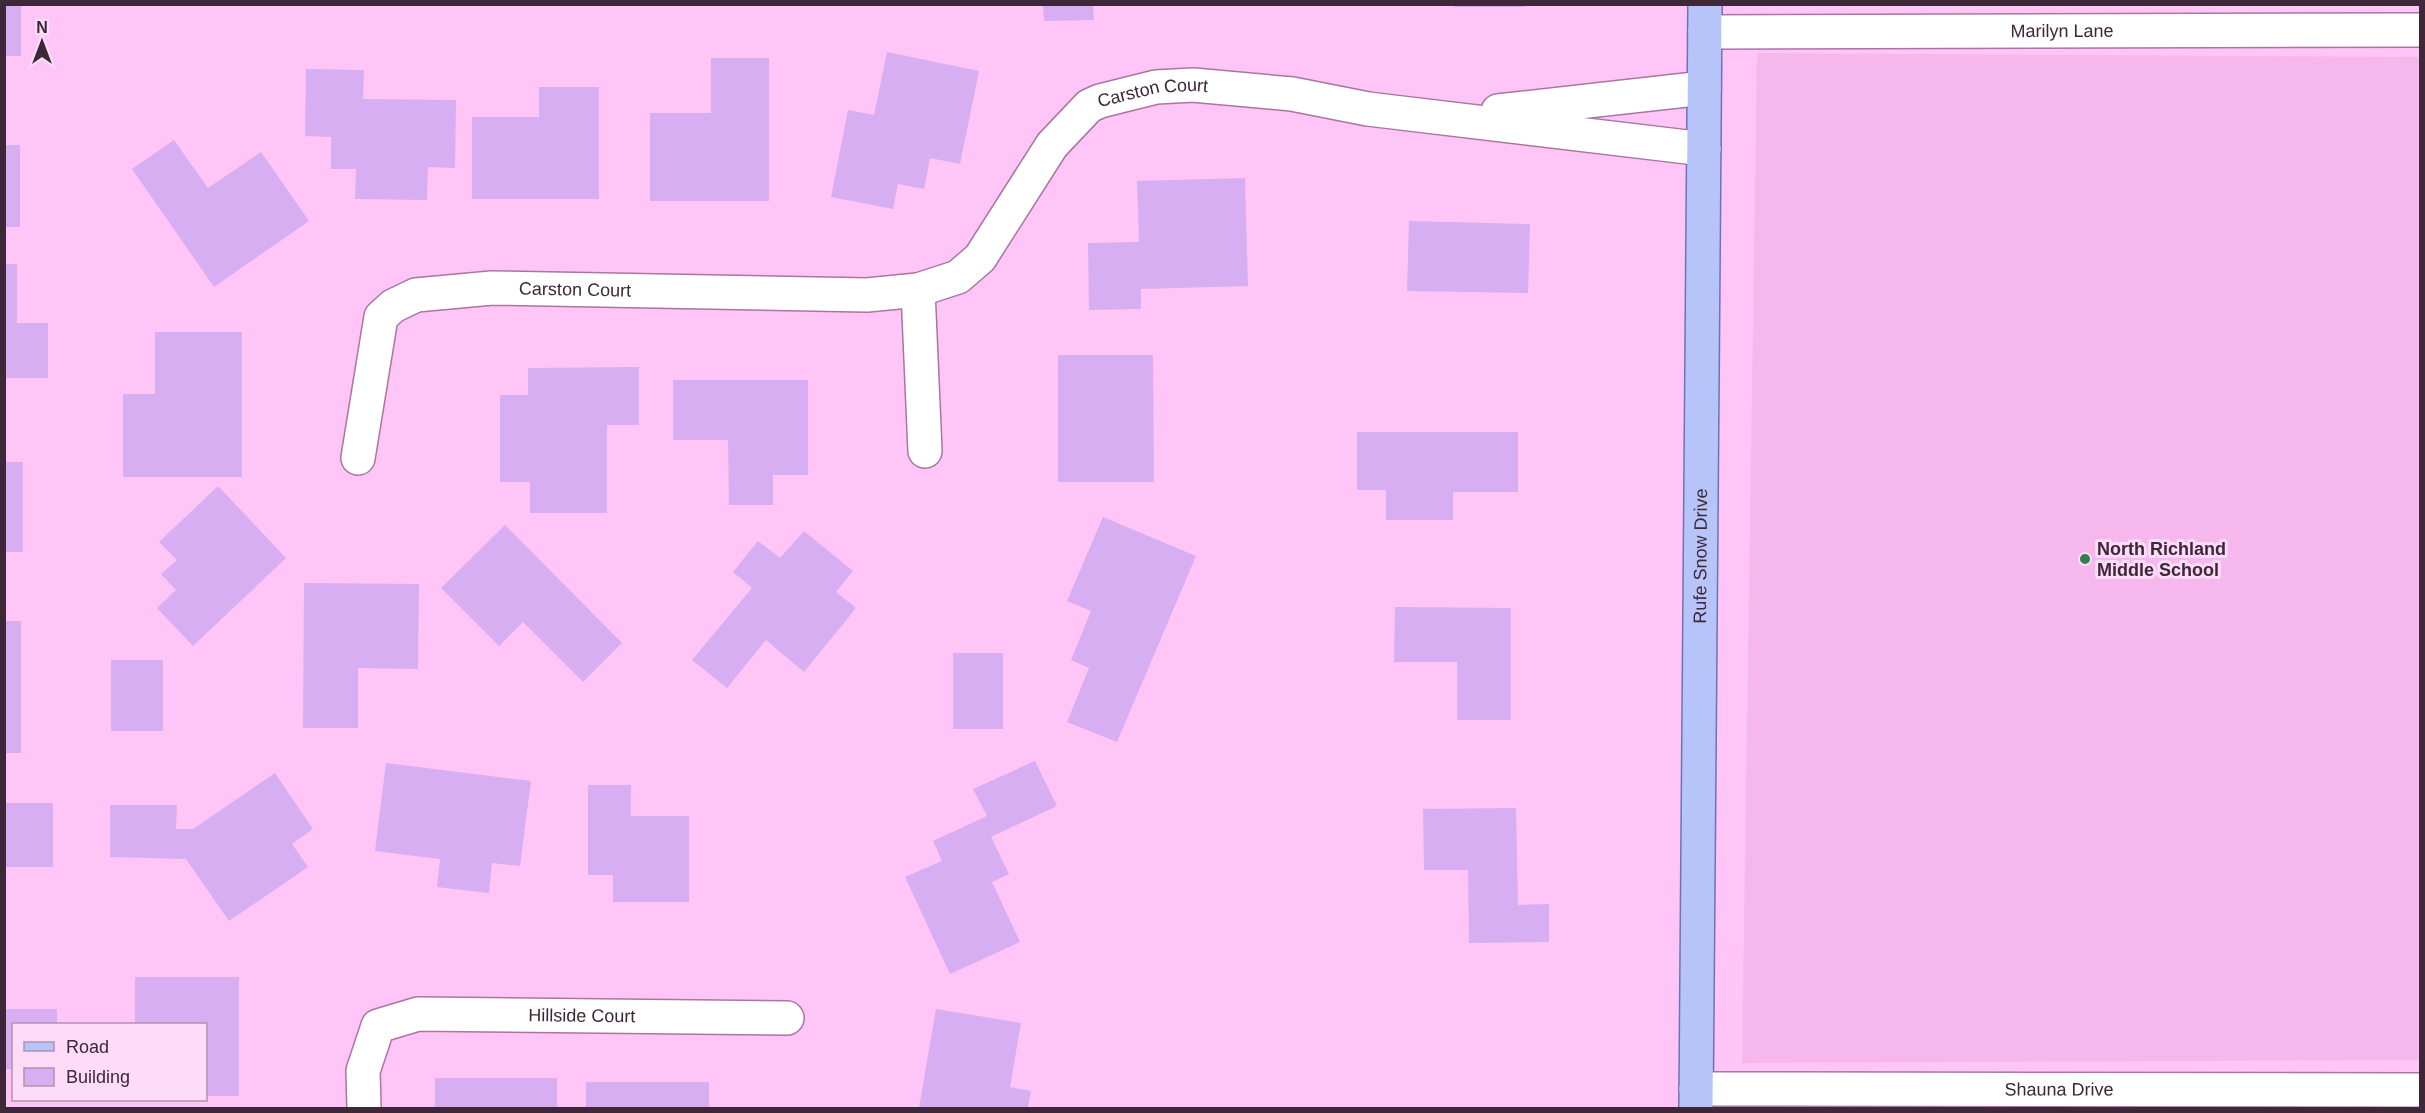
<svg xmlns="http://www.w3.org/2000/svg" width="2425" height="1113" font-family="Helvetica,sans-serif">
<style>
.built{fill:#f6b7ed}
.building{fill:#d7aef1}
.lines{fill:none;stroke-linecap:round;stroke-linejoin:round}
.minor-casing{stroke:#a975a2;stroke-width:36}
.major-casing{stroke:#6d74b3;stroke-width:36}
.minor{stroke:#fff;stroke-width:33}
.major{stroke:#b7c4f9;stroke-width:33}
.poi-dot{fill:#337e4c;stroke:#fedbf8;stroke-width:2}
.labels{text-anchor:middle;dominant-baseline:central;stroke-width:6;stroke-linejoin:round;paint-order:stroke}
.street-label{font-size:18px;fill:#3d2739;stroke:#fedbf8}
.poi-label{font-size:18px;font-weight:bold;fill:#3d2739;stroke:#fedbf8;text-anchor:start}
</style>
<rect width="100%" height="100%" fill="#ffc5f6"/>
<path class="built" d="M1757,53l663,4v1003l-678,3z"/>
<path class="building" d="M4,4h17v52h-17z
M1043,4h50l1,16 -50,1z
M1454,4h71v3h-71z
M887,52l92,19 -19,93 -30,-6 -6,31 -26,-5 -5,25 -62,-12 17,-87 26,5z
M711,58h58v143h-119v-88h61z
M306,69l58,1 -1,29 93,1 -1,68 -27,-1 -1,33 -72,-1 1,-30h-25v-32l-26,-1z
M539,87h60v112h-127v-82h67z
M174,140l34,48 53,-36 48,69 -95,66 -82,-118z
M5,145h15v82h-15z
M1245,178l3,108 -107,3v20l-52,1 -1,-67 51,-1 -2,-61z
M1409,221l121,3 -2,69 -121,-2z
M4,264h13v59h31v55h-44z
M155,332h87v145h-119v-83h32z
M1058,355h95l1,127h-96z
M639,367v58h-32v88h-77v-31h-30v-87h28v-27z
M673,380h135v95h-35v30h-44l-1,-65h-55z
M1357,432h161v60h-65v28h-67v-30h-29z
M4,462h19v90h-19z
M218,486l68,72 -93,88 -36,-38 19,-18 -15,-16 16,-14 -18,-18z
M1103,517l93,39 -79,186 -50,-20 22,-54 -18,-8 20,-49 -24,-10z
M505,525l117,118 -39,39 -60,-60 -24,24 -58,-58z
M804,531l49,40 -17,21 20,16 -52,64 -38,-32 -39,48 -35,-28 60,-72 -19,-16 25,-31 22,17z
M304,583l115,1 -1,85 -60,-1v60h-55z
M1395,607l116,1v112h-54v-58h-63z
M4,621h17v132h-17z
M953,653h50v76h-50z
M111,660h52v71h-52z
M1035,761l22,45 -66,31 18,37 -17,8 28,60 -70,32 -45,-97 37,-16 -9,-20 54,-25 -14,-27z
M386,763l145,18 -11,85 -28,-3 -3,30 -52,-6 3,-28 -65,-8z
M275,773l38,56 -21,15 16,23 -79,54 -43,-62 -76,-2v-52h67l-1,24h17z
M588,785h43v31h58v86h-76v-27h-25z
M4,803h49v64h-49z
M1516,808l2,97 31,-1v38l-80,1 -1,-73h-44l-1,-61z
M135,977h104v119h-33v-72h-71z
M4,1009h53v15h-43v45h-10z
M936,1009l85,14 -11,64 21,4 -3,17h-109z
M435,1078h122v30h-122z
M586,1082h123v26h-123z"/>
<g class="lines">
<g class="minor-casing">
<g id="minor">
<path id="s1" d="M1705,32l715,-2"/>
<path d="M1498,111l206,-23"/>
<path d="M918,290l7,161"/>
<path id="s2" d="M358,458l23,-141 12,-11 23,-11 76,-7 375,7 51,-5 40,-13 22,-19 72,-113 37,-39 11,-5 56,-14 37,-2 99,9 76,15 336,40"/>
<path id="s3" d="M1696,1089l724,1"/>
<path id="s4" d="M364,1108l-1,-37 15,-45 40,-12 369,4"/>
</g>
</g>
<g class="major-casing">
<g id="major">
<path id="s5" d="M1696,1108l9,-1104"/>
</g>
</g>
<use href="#minor" class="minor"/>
<use href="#major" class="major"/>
</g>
<circle class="poi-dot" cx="2085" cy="559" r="6"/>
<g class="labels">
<g class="street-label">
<text stroke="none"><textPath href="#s1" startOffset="357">Marilyn Lane</textPath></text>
<text stroke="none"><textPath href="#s2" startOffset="1012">Carston Court</textPath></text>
<text stroke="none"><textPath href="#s2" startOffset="344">Carston Court</textPath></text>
<text stroke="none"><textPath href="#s5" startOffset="552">Rufe Snow Drive</textPath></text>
<text stroke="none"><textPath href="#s4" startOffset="290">Hillside Court</textPath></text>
<text stroke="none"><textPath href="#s3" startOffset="363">Shauna Drive</textPath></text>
</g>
<g class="poi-label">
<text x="2097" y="549">North Richland<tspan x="2097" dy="21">Middle School</tspan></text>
</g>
</g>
<rect width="2425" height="1113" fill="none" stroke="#3d2739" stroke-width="12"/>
<rect x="12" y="1023" width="195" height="78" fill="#fedbf8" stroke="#b193ac" stroke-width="1.5"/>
<rect x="24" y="1042" width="30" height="9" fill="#b7c4f9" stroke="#b193ac" stroke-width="1.5"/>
<text x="66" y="1053" font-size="18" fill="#3d2739">Road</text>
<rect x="24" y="1068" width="30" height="18" fill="#d7aef1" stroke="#b193ac" stroke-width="1.5"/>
<text x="66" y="1083" font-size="18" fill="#3d2739">Building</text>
<g transform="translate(42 42)" stroke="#fedbf8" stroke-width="4.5" paint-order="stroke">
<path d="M0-4.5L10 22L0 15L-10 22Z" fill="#3d2739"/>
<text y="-9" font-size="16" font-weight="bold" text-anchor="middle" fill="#3d2739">N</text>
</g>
</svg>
